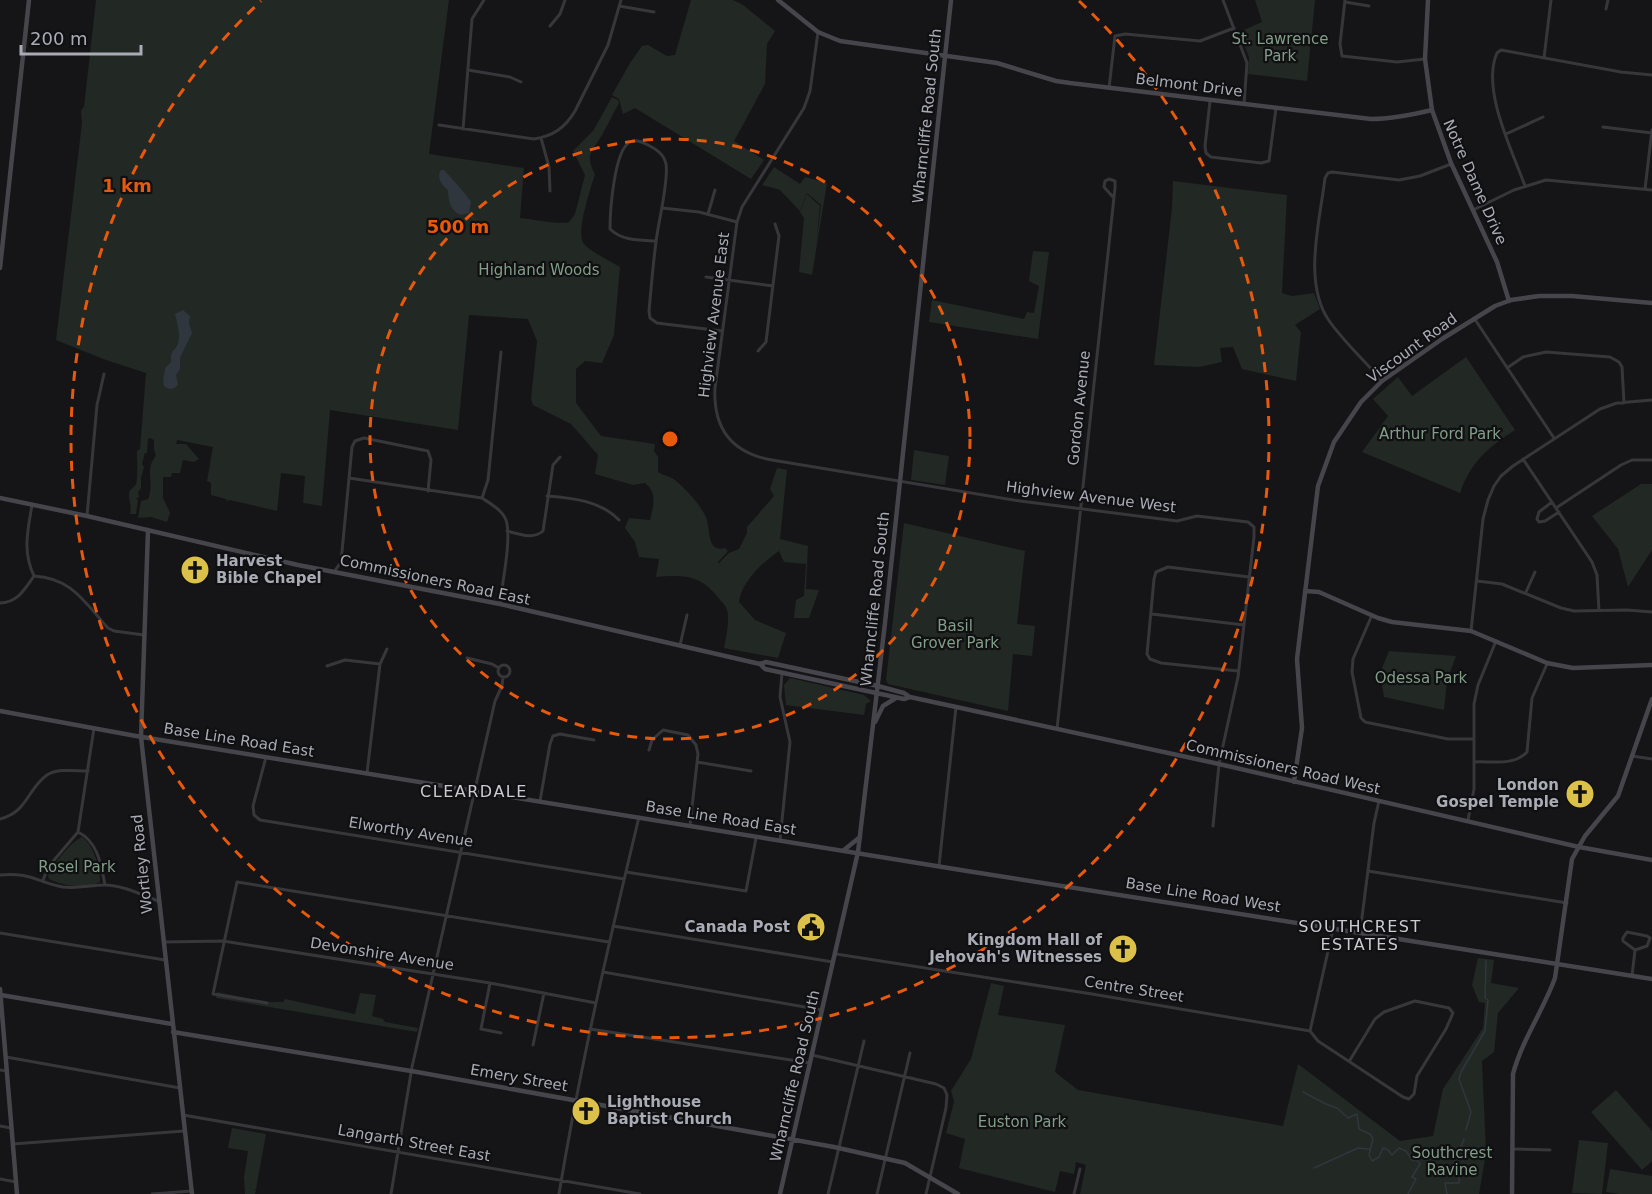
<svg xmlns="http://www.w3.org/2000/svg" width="1652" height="1194" font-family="'DejaVu Sans',sans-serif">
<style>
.green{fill:#222823}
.water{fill:#30363e}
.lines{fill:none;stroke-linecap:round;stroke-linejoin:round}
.stream{stroke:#30363e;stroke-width:1.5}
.street{stroke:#37373b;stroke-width:3}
.secondary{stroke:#45454b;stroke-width:4.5}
.ring{fill:none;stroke:#e8590c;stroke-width:3;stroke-dasharray:10 8}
.labels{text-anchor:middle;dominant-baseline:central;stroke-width:4.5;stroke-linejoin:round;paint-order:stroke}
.park-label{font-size:15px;fill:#829e88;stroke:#101012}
.street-label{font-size:15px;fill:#a9abb5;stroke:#101012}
.poi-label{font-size:15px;font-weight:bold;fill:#a9abb5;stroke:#101012;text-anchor:end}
.neighbourhood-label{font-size:16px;letter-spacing:1.5px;fill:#c9cad2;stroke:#101012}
.centre{fill:#e8590c;stroke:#101012;stroke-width:3}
.ring-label{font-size:18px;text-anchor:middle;font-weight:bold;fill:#e8590c;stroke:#101012;stroke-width:4.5;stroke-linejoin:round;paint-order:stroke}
</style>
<rect width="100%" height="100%" fill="#151517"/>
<path class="green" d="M96,0h353l-20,154 95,14 -4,50c12,1 40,7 49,4l6,-8 10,-39 -12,-24 20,-20 19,-34 6,3 1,3c-6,11 -11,21 -17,32 -9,16 -18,19 -7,39 -4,14 -20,59 -11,70 7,8 26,17 36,23l-6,68 -12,28 -17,-2 -9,8v34l25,33 54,8 -1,7 4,6v15c6,4 12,4 17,8 12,10 24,23 31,37 5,12 0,36 19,31l3,3 -10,11 5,6 -4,-5 10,-10 10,-4 8,-16v-6l27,-31 -4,-7 7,-21 10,2 -7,69 28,7 -2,43 13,1 -10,28h-15l2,-18 8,-4 2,-32 -22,-2 -5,-11c-16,11 -38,31 -40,51l16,18 31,13 -8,25 -54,-10c2,-9 6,-30 3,-38 -1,-5 -8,-11 -11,-15 -17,-21 -35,-20 -60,-18l3,-18 -20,-2 -4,-15 -10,-14 4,-10 21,2c3,-14 8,-27 -5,-37l-12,2 -38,-11 3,-19 -27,-31 -38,-19 -2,-6 6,-58 -9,-22 -59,-4 -11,115 -128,-20 -8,96 -19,-3 2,-27 -24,-3 -4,38 -47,-11 -3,1 -1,-2 -15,-4v-12l-4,-2 6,-34 -36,-7 -1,4h10l13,15 -5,3 -11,-2 -3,13h-8l-1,4h-8v21l7,15 -3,9 -16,-5 -13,1 3,-17 7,-2c7,-15 -4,-30 8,-43l-2,-7v-9l-4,-2 -2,1 -1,14h-2l-3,11 2,3 -3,11v10l-3,4 1,5 -3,2 2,1 -2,14h-6c2,-8 -1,-12 -1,-19 -1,-6 5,-7 7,-11 2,-5 1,-27 1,-33l3,-2 6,-76 -40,-13 -50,-20 26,-217 -1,-13 3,-3z
M691,0h42l10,5 32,26 -8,13 -2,40 -21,39 -8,-8 8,8 -10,18 30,19 -13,19 -116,-71 -12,6 -4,-15 -7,-4 18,-32 12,-17 6,-1 19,11 8,-1z
M1255,0h60l-8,81 -59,-7 1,-17 -10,-25 23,-10z
M774,167l26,17 5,-7 22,6 -15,92 -13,-3 5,-54 -4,-6 7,-18 13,12 -4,42 5,-43 -14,-12 -7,18 -20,-21 -18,-5z
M1173,181l114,14 -5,98 10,3 22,-3 6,16 -25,16 6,7 -5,49 -54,-12 -9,-22 -13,1 2,14 -23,5 -45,-2 18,-157z
M1033,251l16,1 -11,87 -109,-17 3,-22 92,19 3,-7 7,1 5,-27 -10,-5z
M1466,357l49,73c-27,17 -44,32 -55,63l-98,-41 26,-36 -15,-17 25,-22 14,19z
M914,450l35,6 -4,29 -34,-5z
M1641,484h11v66l-24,37 -10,-38 -26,-33z
M904,523l121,28 -8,73 18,2 -3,30 -19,-2 -5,57 -120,-27 -2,-4z
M1389,651l67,5 -9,25 -3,29 -60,-13 -4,-24z
M790,678l74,17 7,6 -5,3 -2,11 -78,-10 -2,-20z
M82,837c11,7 19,32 18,45 -14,7 -38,4 -51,-3l-1,-3c3,-10 25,-36 34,-39z
M1478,958l16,2 -3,23 28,5 -21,25 -4,39 -12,9 4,92 -7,41h-399l6,-29 -10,-3 -2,12 -14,-3 -5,21 -96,-24 6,-29 -19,-6 8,-31 -3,-11 20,-32 20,-76 13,3 -6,29 67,10 -10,47 23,18 205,36 15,-62 102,77 33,-5 10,-47 40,-61 2,-25 -6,-1 -7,-17z
M217,992l51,10h15l2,-3 70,15 5,-21 16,2 -4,21 11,3 2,3 33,6 -1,4 -201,-34z
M1616,1090l36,41v30l-10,9 -51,-58z
M232,1128l34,6 -10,55h-3l3,1 -1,4h-10l-1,-17 4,-26 -20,-3z
M1579,1140l29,3 -6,51 -30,-1z
M1610,1169l42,7v18h-32l-14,-2z"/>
<path class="water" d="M441,170h3c9,10 19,20 27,32l-2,11 17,20 -18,-20 -7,2c-10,-3 -13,-15 -13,-25 -6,-5 -12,-12 -7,-20z
M183,310l7,6 -1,7 3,10 -12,25v11l-4,6 2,9c-3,6 -10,6 -14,2 -2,-7 1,-12 1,-18l6,-6c-1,-13 3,-9 7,-18 3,-10 -1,-21 -3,-30z"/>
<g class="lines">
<path class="stream" d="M1303,1092l23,12 11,4 11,10 9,-4 2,15 11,5 3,5 -4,16 3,6 7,-4 4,-9 5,2 4,5 7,-7 7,3 6,9 6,1 2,3 -8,13 4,2 -8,15
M1466,1130l5,-18 -12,-33 2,-7 24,-41 3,-31 -3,-2 1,-37
M1314,1168l44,-20 11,1
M1447,1194l-2,-11h14c2,-9 -4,-11 -5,-19 -1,-8 8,-17 10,-25"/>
<path class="street" d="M1223,0l24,63 -3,41
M1345,0l-5,44 2,12 55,6 28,-3
M1345,2l24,4
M619,6l35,6
M1606,9l2,-9
M550,26l10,-12 5,-14
M818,32l-8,59 -6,17 -62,99 -5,15 -22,166c-2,41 17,65 57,72l248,41 157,20 20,-5 51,6 6,5v10l-16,140 -19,87 -6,62
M1544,58l7,-58
M468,70l42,7 11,5
M1109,88l6,-52 10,-2 75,7 34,-13
M1210,101l-5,45 1,7 5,4 50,6 8,-2 7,-53
M439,125l95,14c19,-3 31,-11 41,-28l33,-66 13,-45
M1603,127l49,6
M463,129l9,-110 12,-19
M1506,134l37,-17
M541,138l8,29 1,24
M1525,186c-13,-36 -44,-97 -28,-133l4,-3 120,22 31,3
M1645,189l7,-59
M662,208l37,4 38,10
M1473,210l41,-20 32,-10 106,10
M708,214l7,-24
M656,241c-16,-1 -34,0 -46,-12 0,-17 4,-79 20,-87 6,-3 12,0 18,3 8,4 16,9 18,19 3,17 -8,59 -10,78 -3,23 -5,46 -7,69l1,7 7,5 65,8
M706,277l67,9
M1474,318l80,120
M758,351l8,-9 13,-106 -4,-12
M1507,368l16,-11 23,-5 64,5 9,5 3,5 2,36
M1382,381c-17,-20 -37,-38 -52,-59 -28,-38 -10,-101 -5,-144l3,-5 4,-1 67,8 21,-4 31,-12
M1523,459l69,103 5,13 2,36
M349,478l133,20c9,6 20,12 24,22 6,19 -4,63 -6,84
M547,496c26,2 54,5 72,24
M482,498l6,-18 13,-128
M1552,502l-13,10 -2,7 2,3 6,-1 14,-9
M32,505c-4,25 -10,46 2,71
M1556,508l65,-43 11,-5h20
M87,516l10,-111 7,-31
M507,531c12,3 26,9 36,0l10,-66 7,-8
M334,572l7,-10 11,-115 3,-6 9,-3 64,13 3,9 -3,31
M34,576c38,2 51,27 74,52l6,3 30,4
M1477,581l25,3 59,24 13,3 53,-1 25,2
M1526,592l9,-20
M0,603c18,-1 24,-13 34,-27
M1152,614l92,11
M1372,615l-19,44 -1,13 9,46 4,4 83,17h26
M1471,631l12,-112 5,-19 6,-14 7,-10 12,-10 87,-57 17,-6 35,-3
M680,645l7,-30
M467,658l25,6 7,4
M498 671a6 6 0 1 1 12 0a6 6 0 1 1-12 0Z
M327,666l18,-6 35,4
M1238,671l-77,-8 -11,-4 -3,-5 7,-75 2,-7 12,-5 81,10
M1057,729l58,-541v-7l-6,-2 -4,2 -1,6 9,10
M649,750l3,-10 11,-10 25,5 8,10 2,9 -8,71
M1632,756l20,3
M266,757l-13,49 1,9 6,5 364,59
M697,762l54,9
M1474,762c18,-1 40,4 53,-10l5,-54 15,-34
M367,773l13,-109 7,-15
M540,801l10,-57 3,-8 7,-2 34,6
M0,819c28,-7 27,-30 47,-44 11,-7 29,-4 41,-4
M1468,820l6,-31v-85l4,-19 18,-44
M78,832c20,10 23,32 27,53
M780,840l10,-98 -10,-45 2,-24
M939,866l17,-159
M1368,871l199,32
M626,872l120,19 10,-53
M0,875c30,-3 37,7 63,12 15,2 27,-2 42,-2 17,0 37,10 53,16
M43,880l6,-14 29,-34 16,-104
M613,926l220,36
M0,933l165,27
M1360,933l14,-110 5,-22
M165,942l58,-1 267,42 106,20
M836,954l256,40 218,37 8,10 85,56 6,2 5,-5 3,-18 29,-47 7,-16 -4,-5 -34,-7 -31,11 -9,7 -25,41
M603,972l219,38
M1632,976l3,-26 12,-4 3,-8 -3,-2 -20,-4 -4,6v3l12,9
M490,983l-9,46 20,4
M267,1003l-54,-9 24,-112 372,60
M590,1029l220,34
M1310,1031l23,-102
M533,1045l11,-52
M812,1055l124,29 8,4 3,7 -1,13 -20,86
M6,1057l174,31
M0,1070l7,1
M183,1115l457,79
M0,1126l11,2
M13,1144l171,-13
M1513,1149l37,1
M0,1179l16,3
M152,1194l40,-3
M391,1194l21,-127 83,-366 7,-15 1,-9
M559,1194c21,-127 50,-252 80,-377
M828,1194l36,-153
M877,1194l33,-141
M1074,1194l6,-25"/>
<path class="secondary" d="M778,0l40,32 22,9 157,22 59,18 14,2 301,36c21,0 40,-4 61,-9
M1428,0l-3,59 7,51 19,53 46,99 12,39
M0,268l29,-268
M0,498l87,18 211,49 202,39 260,60 6,-2 112,24 26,7 6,4 309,67 360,83 73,13
M148,530l-7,207 51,457
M1305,591l14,1 59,26 14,4 79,9 76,32 26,5 79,-3
M760,664l5,5 139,30 6,-2
M0,711l136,25 831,135 685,108
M875,722l8,-16 13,-8
M1294,782l8,-54 -5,-69 21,-173 16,-44 27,-40 21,-21 60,-42 53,-33 16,-6 28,-4h33l80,7
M844,850l16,-13
M0,989l17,205
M1,995l171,29
M173,1032l244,40 417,75 71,16 53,31
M780,1194l78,-342 27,-229 66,-623
M1512,1194l1,-120c9,-34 30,-63 42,-96l17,-119 13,-23 33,-40 34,-97"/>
</g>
<g class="ring">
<circle cx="670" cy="439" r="300"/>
<path d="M1079 1A599 599 0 1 1 261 1"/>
</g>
<defs>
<g id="church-disc" transform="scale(1.5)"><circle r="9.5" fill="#dbc049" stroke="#101012"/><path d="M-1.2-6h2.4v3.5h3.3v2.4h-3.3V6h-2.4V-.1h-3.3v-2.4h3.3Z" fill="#111"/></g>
<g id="civic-disc" transform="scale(1.5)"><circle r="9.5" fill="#dbc049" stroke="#101012"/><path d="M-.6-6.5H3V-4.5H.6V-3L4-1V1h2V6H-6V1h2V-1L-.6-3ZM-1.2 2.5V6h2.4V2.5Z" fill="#111"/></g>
</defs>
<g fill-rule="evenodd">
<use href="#church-disc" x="195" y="570"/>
<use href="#church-disc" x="1580" y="794"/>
<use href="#civic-disc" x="811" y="927"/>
<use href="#church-disc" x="1123" y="949"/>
<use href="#church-disc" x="586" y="1111"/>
</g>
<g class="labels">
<g class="park-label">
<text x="1280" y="39">St. Lawrence<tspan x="1280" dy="17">Park</tspan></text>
<text x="539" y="270">Highland Woods</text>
<text x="1440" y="434">Arthur Ford Park</text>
<text x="955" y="626">Basil<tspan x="955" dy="17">Grover Park</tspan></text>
<text x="1421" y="678">Odessa Park</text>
<text x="77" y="867">Rosel Park</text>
<text x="1022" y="1122">Euston Park</text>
<text x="1452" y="1153">Southcrest<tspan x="1452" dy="17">Ravine</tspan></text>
</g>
<g class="street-label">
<text transform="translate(1189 85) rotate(7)">Belmont Drive</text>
<text transform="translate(927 116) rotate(-84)">Wharncliffe Road South</text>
<text transform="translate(1475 182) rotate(66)">Notre Dame Drive</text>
<text transform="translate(714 315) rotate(-83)">Highview Avenue East</text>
<text transform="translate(1412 348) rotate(-36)">Viscount Road</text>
<text transform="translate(1079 408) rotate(-84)">Gordon Avenue</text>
<text transform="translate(1091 497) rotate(7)">Highview Avenue West</text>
<text transform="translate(435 580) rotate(12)">Commissioners Road East</text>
<text transform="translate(875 599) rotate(-84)">Wharncliffe Road South</text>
<text transform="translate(239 740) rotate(9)">Base Line Road East</text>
<text transform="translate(1283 767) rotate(13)">Commissioners Road West</text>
<text transform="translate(721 818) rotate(9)">Base Line Road East</text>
<text transform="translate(411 832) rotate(9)">Elworthy Avenue</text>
<text transform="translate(142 864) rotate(-96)">Wortley Road</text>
<text transform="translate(1203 895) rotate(9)">Base Line Road West</text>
<text transform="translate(382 954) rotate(9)">Devonshire Avenue</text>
<text transform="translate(1134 989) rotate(9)">Centre Street</text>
<text transform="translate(795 1076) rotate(-77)">Wharncliffe Road South</text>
<text transform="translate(519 1078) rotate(10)">Emery Street</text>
<text transform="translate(414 1143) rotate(10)">Langarth Street East</text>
</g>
<g class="poi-label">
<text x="216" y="561" text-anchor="start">Harvest<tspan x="216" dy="17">Bible Chapel</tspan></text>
<text x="1559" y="785">London<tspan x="1559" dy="17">Gospel Temple</tspan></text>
<text x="790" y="927">Canada Post</text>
<text x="1102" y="940">Kingdom Hall of<tspan x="1102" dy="17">Jehovah's Witnesses</tspan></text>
<text x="607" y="1102" text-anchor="start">Lighthouse<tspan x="607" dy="17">Baptist Church</tspan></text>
</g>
<g class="neighbourhood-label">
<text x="474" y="791">CLEARDALE</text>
<text x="1360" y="926">SOUTHCREST<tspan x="1360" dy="18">ESTATES</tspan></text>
</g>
</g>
<circle cx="670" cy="439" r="9" class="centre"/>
<g class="ring-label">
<text x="127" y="192">1 km</text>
<text x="458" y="233">500 m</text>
</g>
<path d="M21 45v9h120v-9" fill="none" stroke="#a9abb5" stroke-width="3"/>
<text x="30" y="45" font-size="18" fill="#a9abb5" stroke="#101012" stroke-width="4.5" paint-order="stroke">200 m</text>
</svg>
